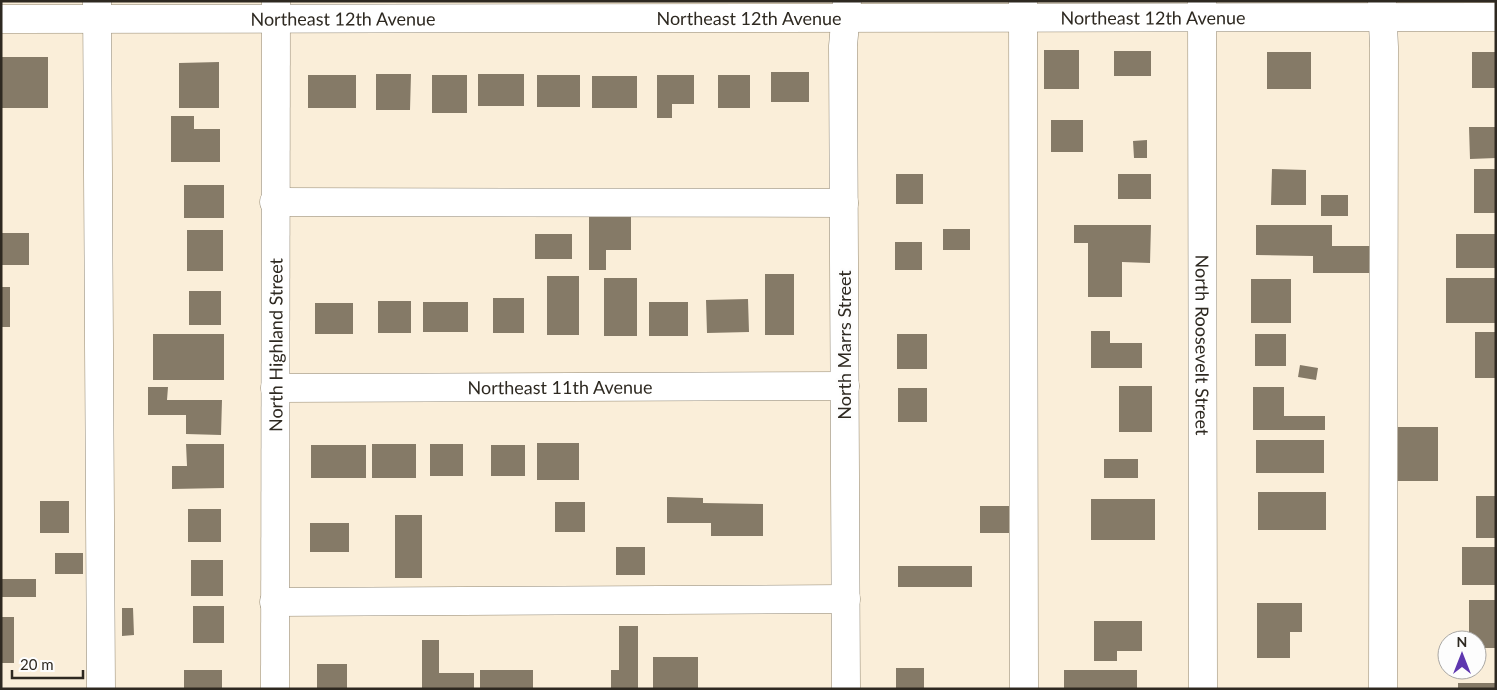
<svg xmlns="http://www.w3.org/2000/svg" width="1497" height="690" font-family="Lato,sans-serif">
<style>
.building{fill:#857a67}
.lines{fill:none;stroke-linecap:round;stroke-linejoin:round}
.minor-casing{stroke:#918773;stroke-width:29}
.minor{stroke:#fff;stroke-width:28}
.labels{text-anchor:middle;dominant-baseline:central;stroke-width:5;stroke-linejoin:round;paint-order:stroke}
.street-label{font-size:18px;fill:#2e2921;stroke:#fdfdfd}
</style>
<rect width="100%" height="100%" fill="#faeed9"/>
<path class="building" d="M1044,50h35v39h-35z
M1114,51h37v25h-37z
M1267,52h44v37h-44z
M1472,52h24v36h-24z
M1,57h47v51h-47z
M219,62v46h-40v-45z
M771,72h38v30h-38z
M376,74h35l-1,36h-34z
M478,74h46v32h-46z
M308,75h48v33h-48z
M432,75h35v38h-35z
M537,75h43v32h-43z
M657,75h37v29h-22v14h-15z
M718,75h32v33h-32z
M592,76h45v32h-45z
M171,116h23v13h26v33h-49z
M1051,120h32v32h-32z
M1469,127h27v31l-26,1z
M1147,140v18h-13l-1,-17z
M1272,169l34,1v35h-35z
M1474,169h22v44h-22z
M896,174h27v30h-27z
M1118,174h33v25h-33z
M184,185h40v33h-40z
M1321,195h27v21h-27z
M589,215h42v35h-25v20h-17z
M1074,225h77l-1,38 -28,-1v35h-34v-54h-14z
M1256,225h76v21h42v27h-61v-17l-57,-1z
M943,229h27v21h-27z
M187,230h36v41h-36z
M1,233h28v32h-28z
M535,234h37v25h-37z
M1456,234h40v34h-40z
M895,242h27v28h-27z
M765,274h29v61h-29z
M547,276h32v59h-32z
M604,278h33v58h-33z
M1446,278h50v45h-50z
M1251,279h40v44h-40z
M1,287h9v40h-9z
M189,291h32v34h-32z
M493,298h31v35h-31z
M748,299l1,33 -42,1 -1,-33z
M378,301h33v32h-33z
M423,302h45v30h-45z
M649,302h39v34h-39z
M315,303h38v31h-38z
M1091,331h19v12h32v25h-51z
M1475,332h21v46h-21z
M153,334h71v46h-71z
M897,334h30v35h-30z
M1255,334h31v32h-31z
M1300,365l18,3 -2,12 -18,-3z
M1119,386h33v46h-33z
M148,387h20l-1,13h55l-1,35 -35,-1v-19h-38z
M1253,387h31v29h41v14h-72z
M898,388h29v34h-29z
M1396,427h42v54h-42z
M1256,440h68v33h-68z
M537,443h42v37h-42z
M186,444h38v44l-52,1v-23h15z
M372,444h44v34h-44z
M430,444h33v32h-33z
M311,445h55v33h-55z
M491,445h34v31h-34z
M1104,459h34v19h-34z
M1258,492h68v38h-68z
M1476,496h20v42h-20z
M667,497l36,1v5l60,1v32h-52v-13h-44z
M1091,499h64v41h-64z
M40,501h29v32h-29z
M555,502h30v30h-30z
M980,506h29v27h-29z
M188,509h33v33h-33z
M395,515h27v63h-27z
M310,523h39v29h-39z
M616,547h29v28h-29z
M1462,547h34v38h-34z
M55,553h28v21h-28z
M191,560h32v36h-32z
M898,566h74v21h-74z
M1,579h35v18h-35z
M1469,600h27v48h-19v-8h-8z
M1257,603h45v29h-12v26h-33z
M193,606h31v37h-31z
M122,608h11l1,27 -12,1z
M1,617h13v46h-13z
M1094,621h48v30h-25v10h-23z
M619,626h19v63h-27v-19h8z
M422,640h17v33h35v16h-52z
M653,657h45v32h-45z
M317,664h30v25h-30z
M896,668h28v21h-28z
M184,670h38v19h-38z
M480,670h53v19h-53z
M1064,670h73v19h-73z
M1458,683h38v6h-38z"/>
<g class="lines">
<g class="minor-casing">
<g id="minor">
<path d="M97,1l4,688"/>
<path d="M1023,1l1,688"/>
<path id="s1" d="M1202,1l1,688"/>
<path d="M1382,1l2,46 -1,642"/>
<path id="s2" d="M1,19l1495,-2"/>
<path d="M274,202l570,1"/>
<path id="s3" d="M275,388l570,-2"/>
<path d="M274,602l572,-3"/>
<path id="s4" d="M275,689l1,-688"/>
<path d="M846,689l-3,-643 4,-45"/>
</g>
</g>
<use href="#minor" class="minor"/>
</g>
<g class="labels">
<g class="street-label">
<text stroke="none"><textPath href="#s2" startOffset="748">Northeast 12th Avenue</textPath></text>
<text stroke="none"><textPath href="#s2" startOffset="342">Northeast 12th Avenue</textPath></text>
<text stroke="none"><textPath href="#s2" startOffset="1152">Northeast 12th Avenue</textPath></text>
<text stroke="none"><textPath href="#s4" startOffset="344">North Highland Street</textPath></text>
<text transform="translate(844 345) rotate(-90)">North Marrs Street</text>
<text stroke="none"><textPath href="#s1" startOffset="344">North Roosevelt Street</textPath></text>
<text stroke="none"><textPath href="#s3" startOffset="285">Northeast 11th Avenue</textPath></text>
</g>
</g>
<rect width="1497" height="690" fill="none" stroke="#2e2921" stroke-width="5"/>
<g transform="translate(1462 655)"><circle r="24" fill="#fdfdfd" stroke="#aaa8a5"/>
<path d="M0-4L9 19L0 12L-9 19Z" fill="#5e37af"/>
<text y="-8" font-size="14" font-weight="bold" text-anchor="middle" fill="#2e2921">N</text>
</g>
<path d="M12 670v8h71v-8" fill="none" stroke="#2e2921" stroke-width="2.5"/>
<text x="20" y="670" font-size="15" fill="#2e2921" stroke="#fdfdfd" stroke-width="4" paint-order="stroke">20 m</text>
</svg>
